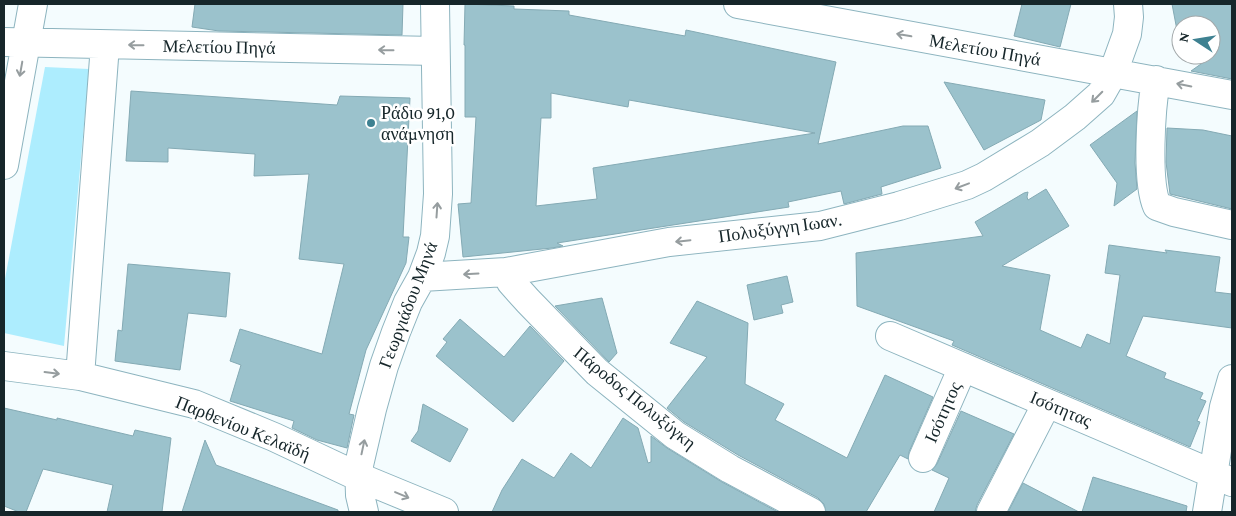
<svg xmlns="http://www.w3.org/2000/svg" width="1236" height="516" font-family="'Crimson Pro',serif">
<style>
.green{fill:#adedfe}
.building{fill:#9bc2cc;stroke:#84aab4;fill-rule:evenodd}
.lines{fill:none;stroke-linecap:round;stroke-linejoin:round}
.street-casing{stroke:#8db4bf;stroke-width:30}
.street{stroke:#fff;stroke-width:28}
.oneway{stroke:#969d9f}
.poi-dot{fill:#3e8191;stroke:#fff;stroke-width:2}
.labels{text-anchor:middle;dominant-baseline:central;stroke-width:5;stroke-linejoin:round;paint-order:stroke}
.street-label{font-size:18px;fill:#16262a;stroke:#fff}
.poi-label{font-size:18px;fill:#16262a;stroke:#fff;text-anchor:start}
</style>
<rect width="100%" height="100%" fill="#f4fcfe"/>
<path class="green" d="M45,67l44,2 -25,277 -60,-13v-49z"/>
<path class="building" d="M195,4h208l-1,31 -183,-4 -27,-4z
M465,4l49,2v3l55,2v4l116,21 1,-6 150,32 -18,82 85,-18h25l13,42 -60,19 1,7 -38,10 -3,-13 -53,11 1,5 -232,36 6,3 -11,2 -89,9 -5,-53 13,-1 5,-86h-11v-72h-1zM551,93l77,14 1,-7 186,33 -222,35 4,31 -61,7 5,-88h10z
M1022,4h49l-11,43 -46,-11z
M1172,4h60v75l-41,-8 17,-12 -3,-4h6v-30h-30l-1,21z
M944,82l101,18 -4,20 -57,30z
M131,91l206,14 3,-9 70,2 -7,139h6l-3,26 -40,87 -17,64 5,1 -7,33 -30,-8 -25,-12 2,-7 -64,-20 11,-36 -11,-4 10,-32 82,25 22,-90 -45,-5 10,-85 -55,2 1,-22 -87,-6v14l-42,-1z
M1137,111l-2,52 2,26 -23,17 3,-23 -27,-38z
M1167,128l36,2 29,6v73l-62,-15 -4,-32z
M1046,189l23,37 -67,40 48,9 -10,55 41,18 6,-14 23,10 10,-69 -15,-2 4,-28 58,8 -2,-3 55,7 -5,35 17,2v34l-89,-12 -17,40 40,17 -2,5 39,15 -3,6 6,2 -9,20 3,1 -10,25 -238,-102 2,-4 -97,-35 -1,-53 127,-17 -8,-14 49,-29 4,-1 -1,5 1,3z
M128,264l102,9 -4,44 -38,-4 -8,57 -65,-9 3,-31 4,1z
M787,276l6,26 -12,3 2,8 -29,7 -7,-35z
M602,298l15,55 -8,9 -54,-56z
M697,301l51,22 -3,61 39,20 -9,16 72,38 38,-83 48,22 -24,55 -1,7 -8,-4 -34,57h-40l-2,-8 -6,-6 -80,-43 -54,-33 -17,-14 40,-51 -37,-14z
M460,319l44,38 26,-31 34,35 -51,61 -77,-66 11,-14 -4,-3z
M423,404l45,25 -18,33 -39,-21 7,-10z
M4,408l53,12v-2l76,18 2,-6 36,8 -9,74h-55l6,-27 -70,-16 -17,43h-7l-15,-6z
M961,411l53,23 -37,71 -2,7h-41l15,-34 -17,-8 5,-6z
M623,418l15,10 10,35 3,-1v-26l16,12 55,34 56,30h-286l10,-22 20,-31 32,19 17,-25 20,15z
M205,440l11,25 122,45v2h-156z
M1093,477l94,29 -1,6h-104z
M1023,483l56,29h-71z"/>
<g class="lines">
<g class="street-casing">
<path id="street" d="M738,4l494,91
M4,42l431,9
M1156,80c-5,28 -10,101 1,126l17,6 58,13
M4,165l29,-161
M506,272l5,10 17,19 69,71 78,63 55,34 81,43
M422,277l84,-5 163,-30 151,-16 79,-20 68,-21 17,-8 56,-34 35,-26 26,-23 12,-21 14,-39 2,-17 -1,-13
M890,336l342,146
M4,366l76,10 114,28 80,33 85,40 85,35
M80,376l25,-331
M923,458l40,-91
M364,512l-4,-17 -1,-30 13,-56 12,-43 12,-34 12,-30 14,-25 9,-24 4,-17 3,-42 -3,-190
M991,512l56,-109
M1207,512l17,-105 8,-28"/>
</g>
<use href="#street" class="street"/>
</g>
<defs><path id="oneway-shaft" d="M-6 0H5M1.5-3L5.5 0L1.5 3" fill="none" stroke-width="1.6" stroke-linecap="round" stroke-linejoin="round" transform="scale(1.25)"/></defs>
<g class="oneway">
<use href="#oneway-shaft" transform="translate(904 35) rotate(-170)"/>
<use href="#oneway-shaft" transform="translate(136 45) rotate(-179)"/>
<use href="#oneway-shaft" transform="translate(386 50) rotate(-179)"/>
<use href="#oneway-shaft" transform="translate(21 69) rotate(100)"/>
<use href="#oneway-shaft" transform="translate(1184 85) rotate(-169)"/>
<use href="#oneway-shaft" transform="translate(1097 97) rotate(135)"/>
<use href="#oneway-shaft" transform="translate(962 186) rotate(159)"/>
<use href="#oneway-shaft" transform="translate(437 210) rotate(-86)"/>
<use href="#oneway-shaft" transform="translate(683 241) rotate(174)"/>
<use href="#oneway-shaft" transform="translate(471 274) rotate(177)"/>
<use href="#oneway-shaft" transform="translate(52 373) rotate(7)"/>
<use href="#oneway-shaft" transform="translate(363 447) rotate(-78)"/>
<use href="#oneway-shaft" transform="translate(402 495) rotate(23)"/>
</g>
<circle class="poi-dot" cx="371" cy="123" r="5"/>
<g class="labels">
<g class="street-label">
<text transform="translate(219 47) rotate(1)">Μελετίου Πηγά</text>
<text transform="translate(985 50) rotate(10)">Μελετίου Πηγά</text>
<text transform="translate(780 228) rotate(-8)">Πολυξύγγη Ιωαν.</text>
<text transform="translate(408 305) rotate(-69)">Γεωργιάδου Μηνά</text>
<text transform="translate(635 398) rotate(39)">Πάροδος Πολυξύγκη</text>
<text transform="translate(1061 409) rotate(23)">Ισότητας</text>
<text transform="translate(943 412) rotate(-66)">Ισότητος</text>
<text transform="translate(243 428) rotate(22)">Παρθενίου Κελαϊδή</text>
</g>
<g class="poi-label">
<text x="381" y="113">Ράδιο 91,0<tspan x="381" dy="21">ανάμνηση</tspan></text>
</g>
</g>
<rect width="1236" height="516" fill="none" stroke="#16262a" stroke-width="10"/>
<g transform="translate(1196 40) rotate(282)"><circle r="24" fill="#ffffff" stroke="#a2a8aa"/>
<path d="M0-4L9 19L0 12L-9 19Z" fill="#3e8191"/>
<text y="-8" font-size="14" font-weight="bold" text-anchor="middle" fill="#16262a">N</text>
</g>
</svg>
